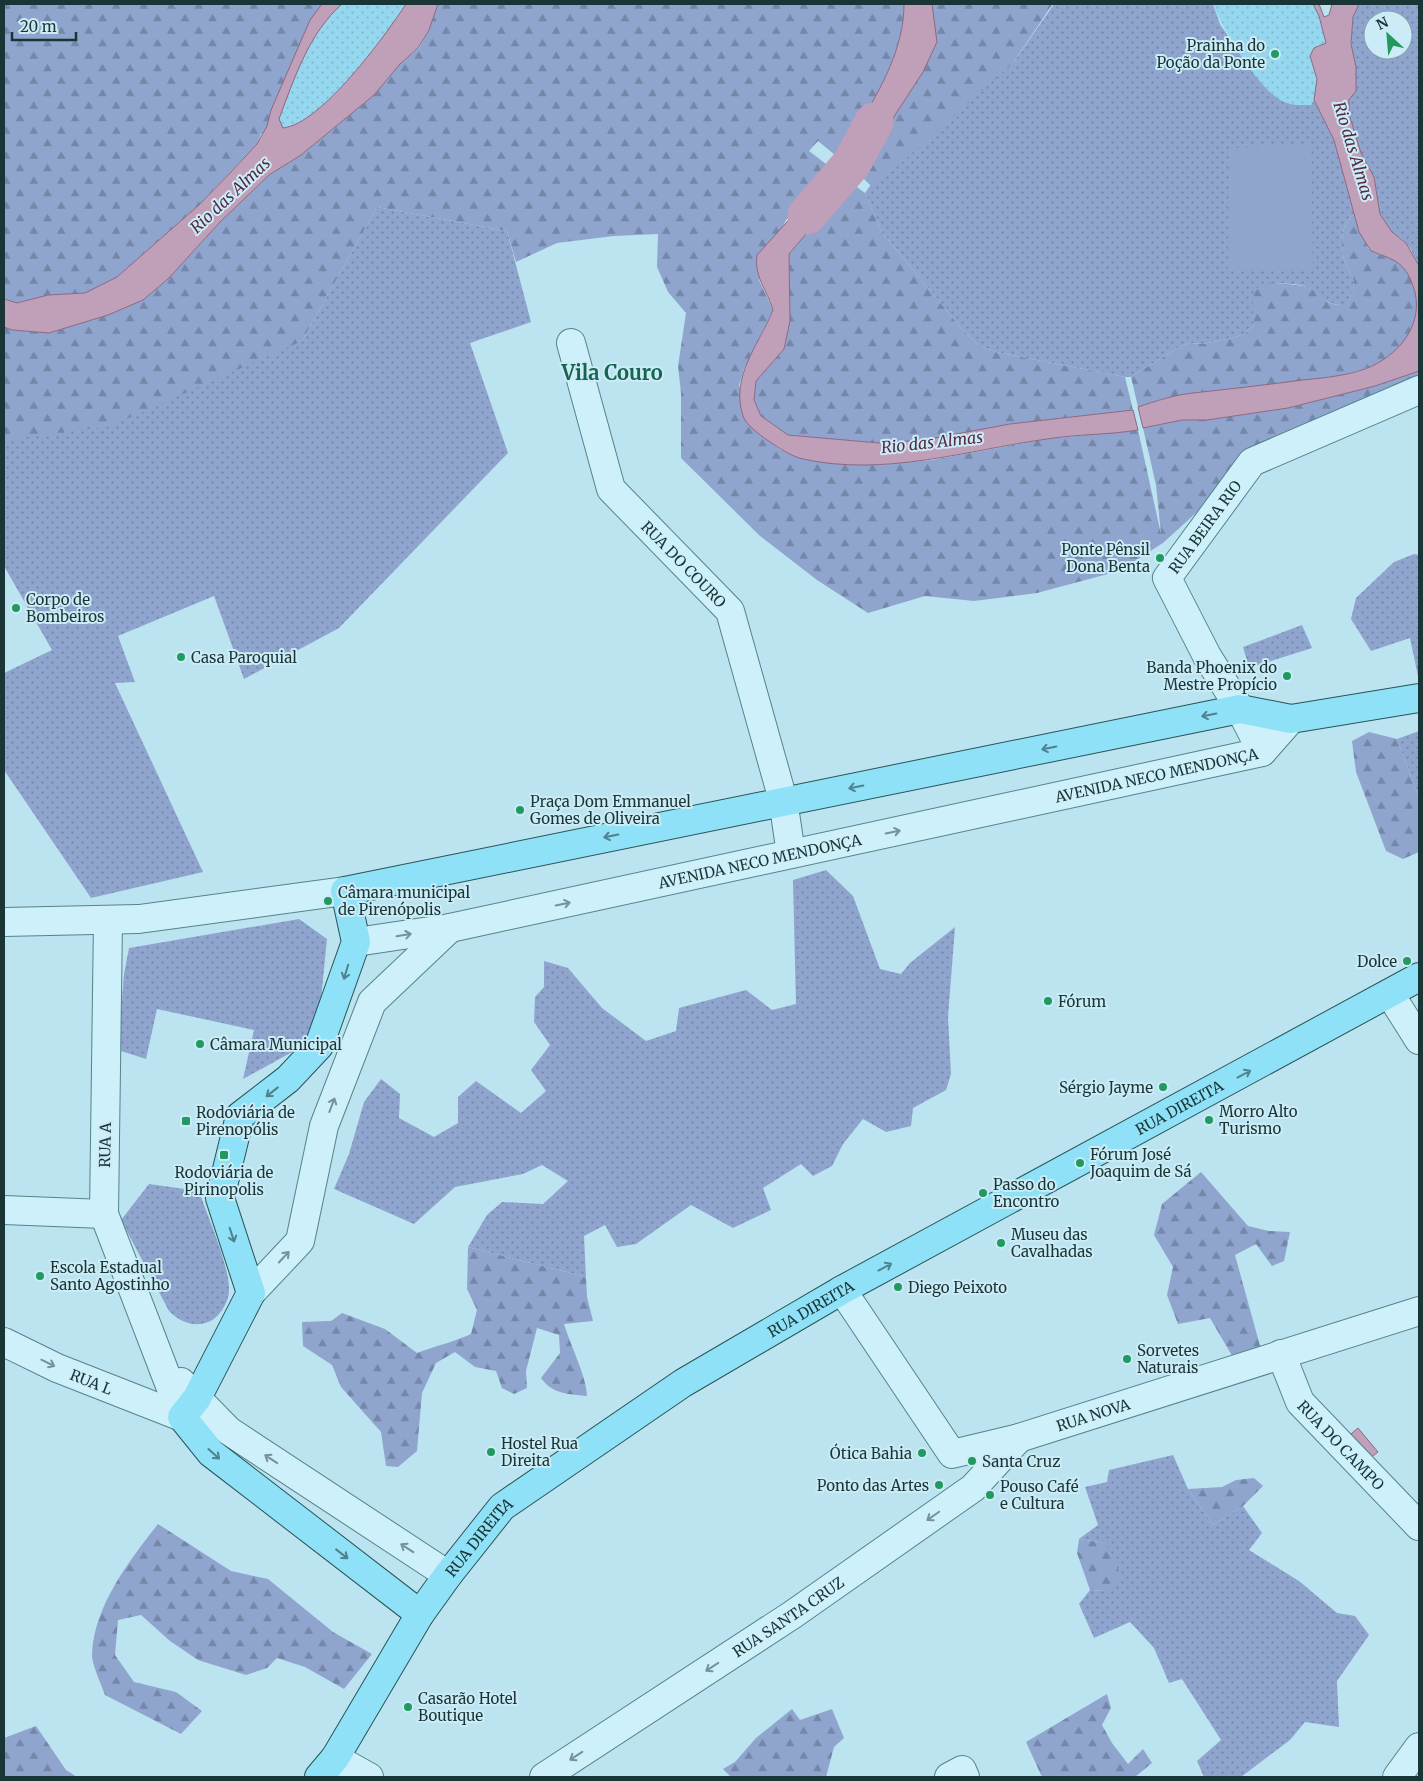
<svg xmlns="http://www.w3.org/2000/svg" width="1423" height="1781" font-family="Merriweather,serif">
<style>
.green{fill:url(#green-dots);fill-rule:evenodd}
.forest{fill:url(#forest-firs)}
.sand{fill:url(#sand-dots)}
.pitch{fill:#8fa5ce}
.water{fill:#c09fb9;stroke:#8e6783}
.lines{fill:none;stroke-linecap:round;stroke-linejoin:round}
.river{stroke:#c09fb9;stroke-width:39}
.minor-casing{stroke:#548487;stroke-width:30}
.major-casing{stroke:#295454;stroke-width:30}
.minor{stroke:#cef0fb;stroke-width:28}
.major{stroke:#8fe1f7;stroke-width:28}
.oneway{stroke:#4f828c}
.oneway2{stroke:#749298}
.poi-dot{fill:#21995f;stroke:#cbecf7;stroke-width:2}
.labels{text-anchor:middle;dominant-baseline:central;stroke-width:4;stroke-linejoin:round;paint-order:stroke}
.poi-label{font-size:15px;fill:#1a3535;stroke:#cbecf7;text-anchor:start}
.street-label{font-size:15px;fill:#1a3535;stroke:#cbecf7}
.water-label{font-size:16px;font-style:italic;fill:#562841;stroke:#cbecf7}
.district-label{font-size:20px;font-weight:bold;fill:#176450;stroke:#cbecf7}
</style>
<defs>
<pattern id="green-dots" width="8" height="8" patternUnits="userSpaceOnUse" patternTransform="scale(1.25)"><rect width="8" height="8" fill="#8fa5ce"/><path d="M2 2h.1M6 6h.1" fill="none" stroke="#7487a8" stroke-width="1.8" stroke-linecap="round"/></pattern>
<pattern id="forest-firs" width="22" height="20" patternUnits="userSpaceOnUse" patternTransform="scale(1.25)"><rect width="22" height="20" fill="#8fa5ce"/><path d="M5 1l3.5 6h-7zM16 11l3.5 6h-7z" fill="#7487a8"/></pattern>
<pattern id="sand-dots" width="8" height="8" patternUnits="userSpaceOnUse" patternTransform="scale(1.25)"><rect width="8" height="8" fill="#95d7ee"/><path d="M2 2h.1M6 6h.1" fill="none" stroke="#80b9cd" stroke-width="1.8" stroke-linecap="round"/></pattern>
</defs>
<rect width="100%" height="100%" fill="#bbe4f0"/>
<path class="green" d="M1054,4h159l7,20 27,40 18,21 17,16 29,4 3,-5 20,40 20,74c-15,11 -14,36 -8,51 2,6 8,11 8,18 0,9 -3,14 -7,22 -27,1 -24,-13 -43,-19 -10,-3 -22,-2 -32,-3l-19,17 1,25 -9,9 -13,4 -29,6 -13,-1 -12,5 -47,29h-6l-129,-25 -18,-7 -17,-17 -80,-97 -16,-38 7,-10 141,-120z
M1359,4h60v262l-9,-18 -8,-9 -10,-7 -12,-18 -6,-37 -13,-24 -12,-39v-14l7,-33 -5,-16 2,-34zM1373,20h30v30h-30z
M377,207l130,24 24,91 -61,21 38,110 -169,175 -95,51 -30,-83 -96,40 17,46 -20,1 88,189 -112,26 -87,-128v-97l48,-23 -48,-84v-126l298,-99z
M1414,554l5,1v126l-9,-43 -39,13 -20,-32 5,-21 38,-36z
M1302,625l10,23 -63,20 -6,-21z
M1419,731v67l-22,-59z
M826,870l27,26 27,73 21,5 9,-11 45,-36 -7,90 3,57 -5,16 -33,18 -2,18 -25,6 -23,-13 -20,25 -11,22 -19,10 -12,-12 -38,24 8,22 -38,18 -42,-23 -55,39 -19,3 -12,-22 -21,11 2,41 -118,-30 19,-32 15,-13 41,2 25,-23 -26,-16 -19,9 -68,13 -41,37 -80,-35 15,-35 15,-52 17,-23 19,15 -1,24 35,19 24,-14v-26l18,-16 45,32 25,-22 -15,-21 19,-25 -16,-23 1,-25 9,-10v-26l24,7 34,40 44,33 30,-10 3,-23 67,-18 26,20 24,-6 -3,-124z
M299,919l28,20 -9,90 -24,22 -51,28 11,-49 -97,-21 -11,50 -28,-9 6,-76 5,-26z
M149,1184l50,7c9,27 29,70 30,97 1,12 -9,30 -21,34 -15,6 -29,-1 -39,-11l-48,-91z
M1173,1455l15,34 25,36 30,-19 19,27 -13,17 50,31 38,32 18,3 14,19 -32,46 2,46 -34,-5 -15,18 -49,37h-37l-7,-16 24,-21 -39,-61 -13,4 -15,-35 -24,-26 -36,16 -15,-34 11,-14 17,1 -1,-48 -27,-4 19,-14 -13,-38 22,-5 2,-12z"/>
<path class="forest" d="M4,4h402l-93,109 -52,21 -4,10 -58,61 -82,72 -31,16 -38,2 -31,8 -13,-4z
M438,4h466c0,43 -23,85 -45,121 -7,12 -14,21 -19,34l-22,-18 -9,10 25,19 -48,50 -27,60 14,30 -29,59 -5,16 14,44 28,21 49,12 47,3 55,-5 114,-21 92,-9 23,104 -5,-49 -13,-57 39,-8h25l81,-12 87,-22 44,-15v19l-167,72 -89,81 -44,28 -82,22 -63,8 -49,-5 -57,17 -51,-33 -57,-44 -79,-78v-65l-3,-27 8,-53 -18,-21 -11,-25 1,-33 -44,2 -57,7 -41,19 -9,-31 -130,-24 -75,134 -191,85 -107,14v-113l8,3 37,3 59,-18 35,-15 26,-22 50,-55 50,-48 32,-20 73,-60 26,-31 19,-16 10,-18z
M932,4l120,1 -39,58 -140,125 -16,-16 66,-100z
M850,182l15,11 16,38 80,97 17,17 18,7 129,25 8,33 -123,14 -86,16 -45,3 -91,-8 -27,-19 -7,-16 2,-19 28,-32 6,-28 -1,-67z
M1354,214l14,34c10,10 27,7 36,19 9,12 15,32 13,47 -7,59 -88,64 -134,69 -30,4 -60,6 -90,10 -19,2 -37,8 -55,14l-7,-30 47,-29 12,-5 13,1 29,-6 13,-4 9,-9c-3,-33 -4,-45 33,-41 8,1 19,1 26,6 14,10 13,16 34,15 4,-8 7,-14 7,-22 0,-7 -6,-12 -8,-18 -6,-15 -7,-40 8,-51z
M1369,732l28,7 22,59v54l-16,7 -17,-8 -30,-79 -4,-31z
M1201,1172l47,54 21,5 21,1 -6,29 -12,5 -16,-22 -21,11 27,98 -24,13 -28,-48 -32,6 -11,-29 6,-28 -19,-32 8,-31z
M468,1247l118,30 1,20 6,24 -29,3c6,20 23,54 23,72 -19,-2 -35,-2 -46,-18l19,-25 -1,-18 -22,-7 -11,43 1,17 -13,6 -12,-6 -6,-17 -21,-4 -20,-15 -19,11 -14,30 -5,58 -19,16 -12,-1 -5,-34 -40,-45 -9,-22 -29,-19 -1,-24 29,-1 11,-8 43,16 32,24c18,-7 37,-11 54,-19l6,-24 -10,-21z
M1254,1478l9,8 -20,20 -30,19 -25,-36 34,-2 14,-7z
M158,1524l73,47 37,8 65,53 39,22 -28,35 -39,-22 -28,-9 -10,10 -21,7 -48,-15 -28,-19 -29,-26 -23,5 -3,35 19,27 42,10 26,19 -21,23 -76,-39c-4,-12 -13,-29 -13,-41 2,-48 37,-93 66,-130z
M1079,1539l27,4 16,35 -15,13 -17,-1 -13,-37z
M1107,1694l4,14 -9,17 10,18 16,21 15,-15 9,14 -17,14h-93l-16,-35z
M792,1709l8,11 32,-11 12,29 -10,9 -8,30h-95l-8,-8 12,-7 21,-24z
M36,1726l30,44 11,7h-73v-39z"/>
<path class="sand" d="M342,4h64c-21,32 -85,119 -123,124l-4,-9c15,-40 30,-86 63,-115z
M1213,4h100l6,12 7,27 -8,3 -7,16c7,14 9,29 0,43 -10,0 -18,1 -27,-3 -24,-10 -62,-73 -71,-98z"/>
<path class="pitch" d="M1311,145l2,125 -85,1 1,-123z"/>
<path class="water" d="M322,4h20c-33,29 -48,75 -63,115l4,9c38,-4 102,-92 123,-124h32l-9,26 -11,18 -18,16 -26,31 -73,60 -32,20 -50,48 -50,55 -26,22 -35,15 -59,18 -37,-3 -8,-3v-28l13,4 31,-8 37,-2 32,-16 82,-72 33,-34 25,-27 10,-18 4,-16 39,-90z
M904,4h28l5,38 -14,30 -67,103 -16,-16c5,-13 12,-22 19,-34 22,-37 45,-77 45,-121z
M1313,4h6l5,13 5,-2 3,-11h27l-6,13 -2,27 5,23v24l-7,9v14l12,39 13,24 6,37 12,18 14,11 13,23v105l-44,15 -87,22 -81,12h-25l-39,8 -5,-21c18,-6 36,-12 55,-14 36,-4 73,-8 109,-13 21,-2 43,-4 63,-11 32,-12 58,-42 50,-77 -9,-29 -17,-31 -44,-41l-12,-19 -25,-92 -20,-40 3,-21 -7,-23 4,-8 12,-5 -7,-27z
M834,170l16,12 -61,72 1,67 -6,28 -28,32 -2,19 7,16 27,19 91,8 45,-3 86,-16 123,-14 5,20c-30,5 -60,4 -91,9 -79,11 -163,38 -244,20 -13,-3 -25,-12 -36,-19 -8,-6 -21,-15 -24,-24 -13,-40 16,-71 30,-106 -6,-20 -19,-33 -16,-55z
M1358,1428l20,24 -14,11 -19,-24z"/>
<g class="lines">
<path class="river" d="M807,215l45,-52 22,-41"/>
<g class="minor-casing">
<g id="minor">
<path id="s1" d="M571,343l40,146 119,122 53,189 8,54"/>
<path id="s2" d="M1262,752l-22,-43 -33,-53 -40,-78 85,-116 167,-72"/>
<path d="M108,920l-4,294 78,203"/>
<path d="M4,922l135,-3 206,-28"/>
<path id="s3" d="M356,942l94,-14 812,-176 29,-33"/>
<path d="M1390,994l29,46"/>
<path d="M4,1210l100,4"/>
<path id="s4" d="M842,1290l110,164 67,-16 400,-127"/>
<path d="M251,1293l49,-52 24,-115 48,-124 78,-74"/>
<path id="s5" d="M4,1342l53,26 125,49"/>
<path id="s6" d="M1281,1354l19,48 119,124"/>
<path d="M181,1382l48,49 219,144"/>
<path d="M335,1758l34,19"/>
<path id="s7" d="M544,1777l248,-162 181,-127 46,-50"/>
<path d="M949,1777l13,-7 3,7"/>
<path d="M1397,1777l22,-30"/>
</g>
</g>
<g class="major-casing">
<g id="major">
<path d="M420,1614l-209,-161 -29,-36 15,-19 54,-105 -31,-95 20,-82 48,-37 31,-33 37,-104 -11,-51 895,-182 51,10 128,-21"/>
<path id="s8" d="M319,1777l16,-19 85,-144 28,-39 54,-68 181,-124 159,-93 577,-313"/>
</g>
</g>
<use href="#minor" class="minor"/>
<use href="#major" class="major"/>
</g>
<defs><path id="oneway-shaft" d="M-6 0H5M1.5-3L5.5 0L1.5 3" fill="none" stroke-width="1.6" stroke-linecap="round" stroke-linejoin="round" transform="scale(1.25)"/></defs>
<g class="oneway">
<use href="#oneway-shaft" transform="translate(1209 715) rotate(168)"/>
<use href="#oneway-shaft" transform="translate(1049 748) rotate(168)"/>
<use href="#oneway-shaft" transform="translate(856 787) rotate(169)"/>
<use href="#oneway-shaft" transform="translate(611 836) rotate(168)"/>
<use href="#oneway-shaft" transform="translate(346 972) rotate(107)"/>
<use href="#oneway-shaft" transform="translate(1244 1074) rotate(-28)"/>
<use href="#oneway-shaft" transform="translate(272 1092) rotate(142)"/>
<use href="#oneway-shaft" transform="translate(232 1235) rotate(72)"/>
<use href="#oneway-shaft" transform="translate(885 1267) rotate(-28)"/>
<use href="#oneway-shaft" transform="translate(214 1454) rotate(42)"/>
<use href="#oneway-shaft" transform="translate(342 1554) rotate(38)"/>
</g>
<g class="oneway2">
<use href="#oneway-shaft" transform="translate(893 832) rotate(-12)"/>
<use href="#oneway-shaft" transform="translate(563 904) rotate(-12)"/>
<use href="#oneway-shaft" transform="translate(404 935) rotate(-9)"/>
<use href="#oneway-shaft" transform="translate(332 1105) rotate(-69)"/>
<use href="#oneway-shaft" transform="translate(284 1257) rotate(-47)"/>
<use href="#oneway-shaft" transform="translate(48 1363) rotate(26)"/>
<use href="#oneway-shaft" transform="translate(271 1459) rotate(-147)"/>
<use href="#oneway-shaft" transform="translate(933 1516) rotate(145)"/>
<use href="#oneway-shaft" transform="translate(407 1548) rotate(-147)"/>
<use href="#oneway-shaft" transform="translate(712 1667) rotate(147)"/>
<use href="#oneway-shaft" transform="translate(576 1756) rotate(147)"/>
</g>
<g class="poi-dot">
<circle cx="1275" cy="54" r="5"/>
<circle cx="1160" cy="558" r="5"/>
<circle cx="16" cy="608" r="5"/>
<circle cx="181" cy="657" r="5"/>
<circle cx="1287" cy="676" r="5"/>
<circle cx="520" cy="810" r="5"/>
<circle cx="328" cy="901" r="5"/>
<circle cx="1407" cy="961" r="5"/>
<circle cx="1048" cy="1001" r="5"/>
<circle cx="200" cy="1044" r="5"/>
<circle cx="1163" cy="1087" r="5"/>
<circle cx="1209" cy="1120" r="5"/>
<rect x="181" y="1116" width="10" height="10" rx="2.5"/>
<rect x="219" y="1150" width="10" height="10" rx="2.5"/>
<circle cx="1080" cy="1163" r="5"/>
<circle cx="983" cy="1193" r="5"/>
<circle cx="1001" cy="1243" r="5"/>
<circle cx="40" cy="1276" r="5"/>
<circle cx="898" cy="1287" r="5"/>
<circle cx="1127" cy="1359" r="5"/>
<circle cx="491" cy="1452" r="5"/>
<circle cx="922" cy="1453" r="5"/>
<circle cx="972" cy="1461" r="5"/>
<circle cx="939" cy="1485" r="5"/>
<circle cx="990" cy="1495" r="5"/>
<circle cx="408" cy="1707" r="5"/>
</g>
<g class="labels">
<g class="poi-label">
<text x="1265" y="45" text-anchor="end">Prainha do<tspan x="1265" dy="17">Poção da Ponte</tspan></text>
<text x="1150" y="549" text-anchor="end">Ponte Pênsil<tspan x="1150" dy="17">Dona Benta</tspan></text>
<text x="26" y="599">Corpo de<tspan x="26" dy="17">Bombeiros</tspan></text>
<text x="191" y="657">Casa Paroquial</text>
<text x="1277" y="667" text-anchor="end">Banda Phoenix do<tspan x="1277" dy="17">Mestre Propício</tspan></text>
<text x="530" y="801">Praça Dom Emmanuel<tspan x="530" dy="17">Gomes de Oliveira</tspan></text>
<text x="338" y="892">Câmara municipal<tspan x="338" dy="17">de Pirenópolis</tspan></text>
<text x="1397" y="961" text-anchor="end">Dolce</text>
<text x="1058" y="1001">Fórum</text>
<text x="210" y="1044">Câmara Municipal</text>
<text x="1153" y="1087" text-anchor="end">Sérgio Jayme</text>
<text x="1219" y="1111">Morro Alto<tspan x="1219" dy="17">Turismo</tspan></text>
<text x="196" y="1112">Rodoviária de<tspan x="196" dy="17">Pirenopólis</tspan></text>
<text x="1090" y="1154">Fórum José<tspan x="1090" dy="17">Joaquim de Sá</tspan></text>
<text x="224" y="1172" text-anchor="middle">Rodoviária de<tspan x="224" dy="17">Pirinopolis</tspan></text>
<text x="993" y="1184">Passo do<tspan x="993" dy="17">Encontro</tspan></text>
<text x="1011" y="1234">Museu das<tspan x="1011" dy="17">Cavalhadas</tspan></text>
<text x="50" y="1267">Escola Estadual<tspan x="50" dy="17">Santo Agostinho</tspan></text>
<text x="908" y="1287">Diego Peixoto</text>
<text x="1137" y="1350">Sorvetes<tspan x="1137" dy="17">Naturais</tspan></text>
<text x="501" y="1443">Hostel Rua<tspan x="501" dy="17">Direita</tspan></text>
<text x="912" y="1453" text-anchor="end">Ótica Bahia</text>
<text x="982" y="1461">Santa Cruz</text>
<text x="929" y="1485" text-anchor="end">Ponto das Artes</text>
<text x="1000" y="1486">Pouso Café<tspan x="1000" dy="17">e Cultura</tspan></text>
<text x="418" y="1698">Casarão Hotel<tspan x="418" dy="17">Boutique</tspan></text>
</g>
<g class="street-label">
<text stroke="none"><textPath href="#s2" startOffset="262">RUA BEIRA RIO</textPath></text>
<text stroke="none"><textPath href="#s1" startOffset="256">RUA DO COURO</textPath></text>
<text stroke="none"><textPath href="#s3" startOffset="818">AVENIDA NECO MENDONÇA</textPath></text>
<text stroke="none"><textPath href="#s3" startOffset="412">AVENIDA NECO MENDONÇA</textPath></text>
<text stroke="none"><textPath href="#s8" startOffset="1114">RUA DIREITA</textPath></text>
<text transform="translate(105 1145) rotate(-89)">RUA A</text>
<text stroke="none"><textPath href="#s8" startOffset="694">RUA DIREITA</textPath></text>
<text stroke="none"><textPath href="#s5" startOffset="96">RUA L</textPath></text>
<text stroke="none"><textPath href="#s4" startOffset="344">RUA NOVA</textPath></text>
<text stroke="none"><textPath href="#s6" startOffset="111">RUA DO CAMPO</textPath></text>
<text stroke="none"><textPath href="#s8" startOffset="289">RUA DIREITA</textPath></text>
<text stroke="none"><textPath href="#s7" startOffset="292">RUA SANTA CRUZ</textPath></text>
</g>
<g class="water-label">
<text transform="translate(1354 151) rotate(73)">Rio das Almas</text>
<text transform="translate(230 195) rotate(-43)">Rio das Almas</text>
<text transform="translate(932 442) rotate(-6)">Rio das Almas</text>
</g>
<g class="district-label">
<text x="612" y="372">Vila Couro</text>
</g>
</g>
<rect width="1423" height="1781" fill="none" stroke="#1a3535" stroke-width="10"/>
<g transform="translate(1388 35) rotate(334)"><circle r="24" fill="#cbecf7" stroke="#84a3a9"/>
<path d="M0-4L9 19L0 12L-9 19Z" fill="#21995f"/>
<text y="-8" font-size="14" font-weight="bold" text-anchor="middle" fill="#1a3535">N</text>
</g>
<path d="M12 32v8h64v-8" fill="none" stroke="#1a3535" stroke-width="2.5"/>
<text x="20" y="32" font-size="15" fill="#1a3535" stroke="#cbecf7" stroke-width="4" paint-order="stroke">20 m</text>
</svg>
